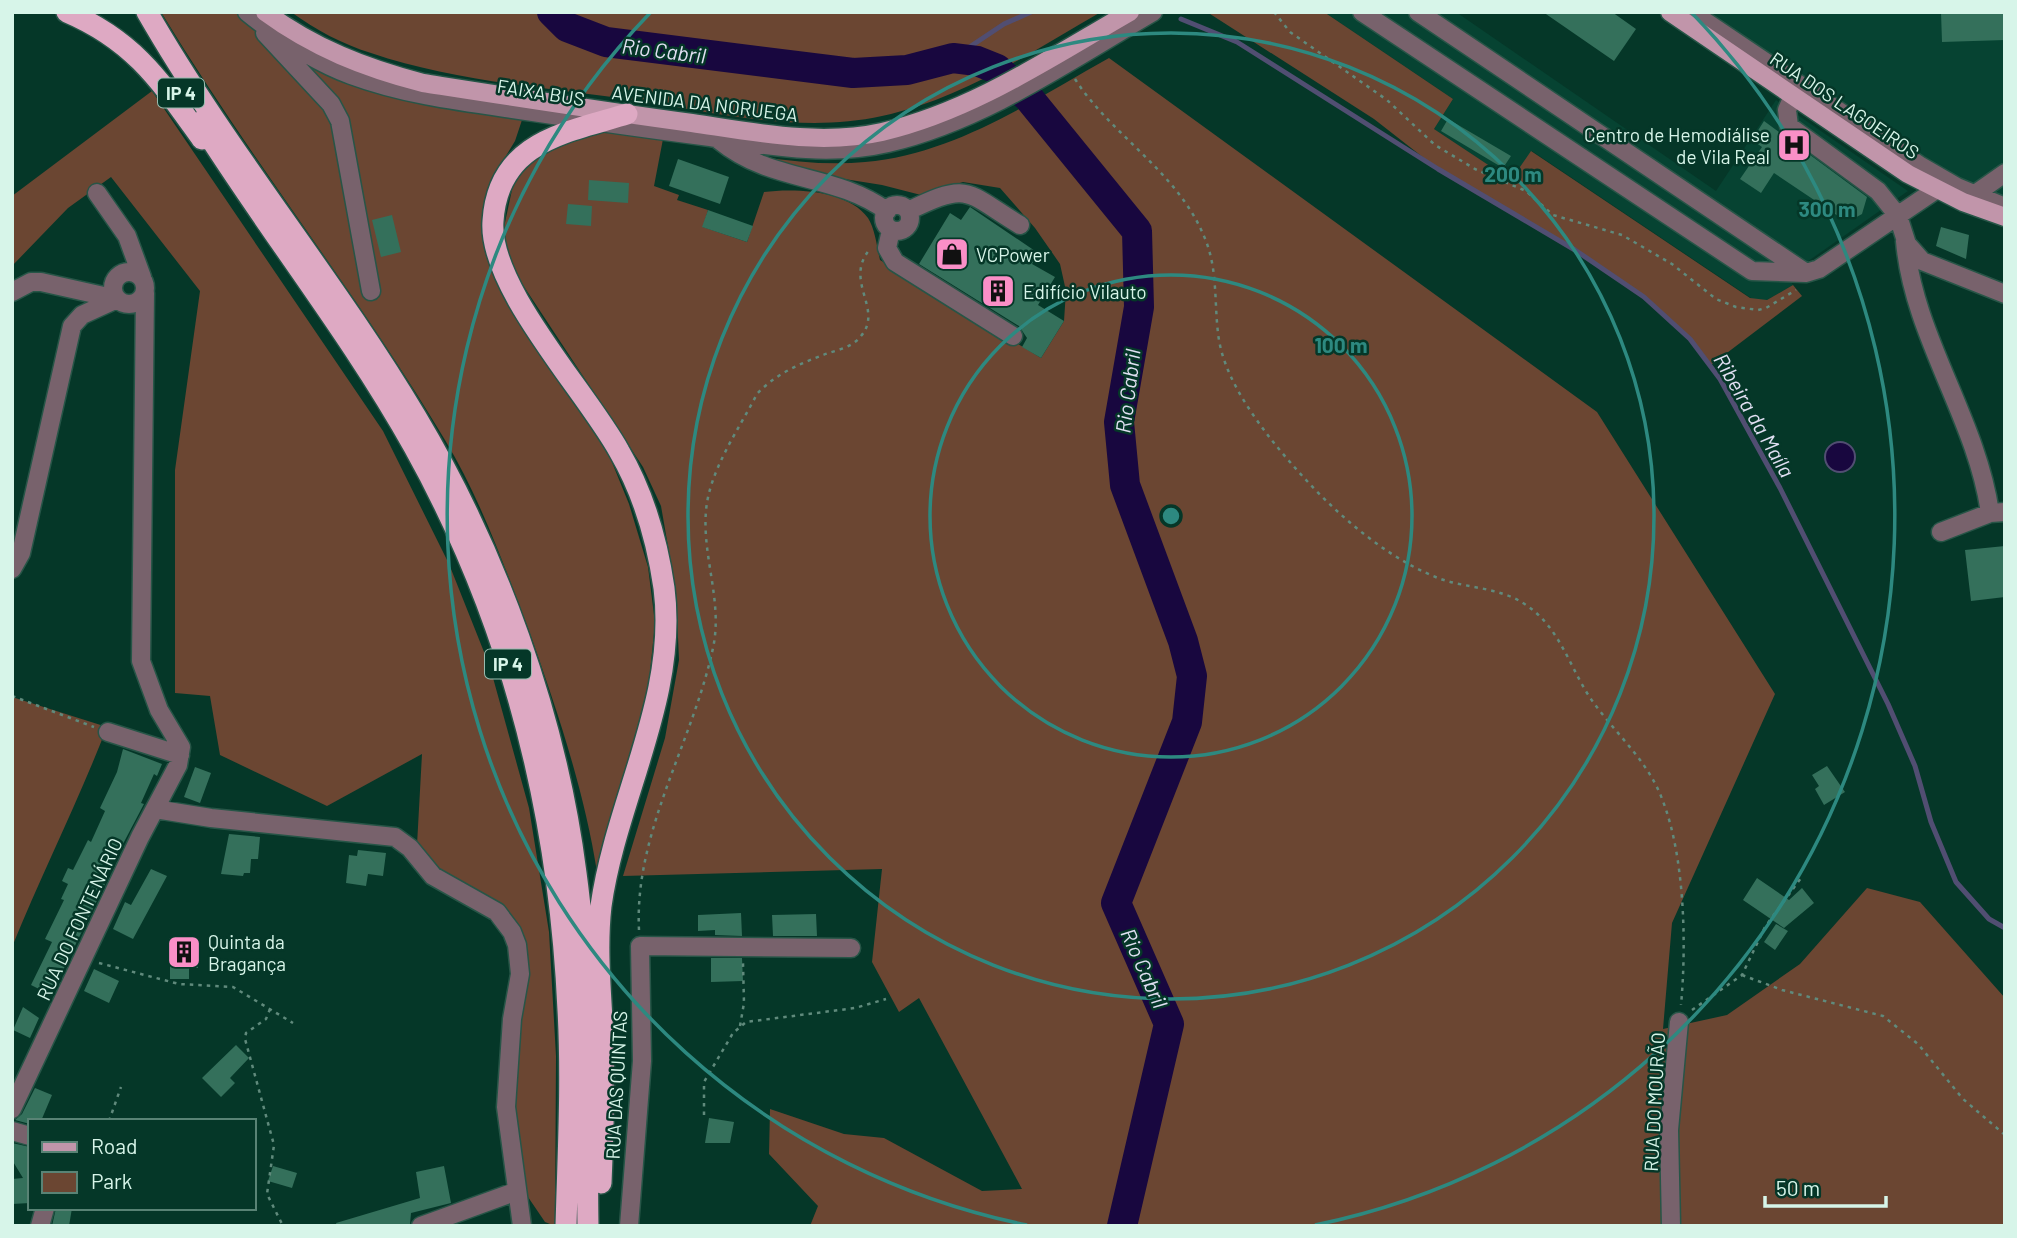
<svg xmlns="http://www.w3.org/2000/svg" width="2017" height="1238" font-family="Barlow,sans-serif">
<style>
.built{fill:#064332}
.green{fill:#6b4632}
.water{fill:#18073f;stroke:#514e72;stroke-width:2}
.lines{fill:none;stroke-linecap:round;stroke-linejoin:round}
.stream{stroke:#514e72;stroke-width:5}
.river{stroke:#18073f;stroke-width:30}
.building{fill:#34705b}
.minor-casing{stroke:#275547;stroke-width:21}
.major-casing{stroke:#275547;stroke-width:21}
.highway-casing{stroke:#275547;stroke-width:24}
.path{stroke:#608a7c;stroke-width:2.5;stroke-dasharray:3.5 5;stroke-linecap:butt}
.minor{stroke:#78626c;stroke-width:18}
.major{stroke:#c195aa;stroke-width:18}
.highway{stroke:#dea9c3;stroke-width:21}
.ring{fill:none;stroke:#2d8980;stroke-width:3.5}
.labels{text-anchor:middle;dominant-baseline:central;stroke-width:5;stroke-linejoin:round;paint-order:stroke}
.shield{fill:#053728;stroke:#98bcaf;stroke-width:2}
.shield-label{font-size:18px;font-weight:bold;fill:#d7f5e9}
.street-label{font-size:19px;fill:#d7f5e9;stroke:#053728}
.poi-label{font-size:19px;fill:#d7f5e9;stroke:#053728;text-anchor:start}
.water-label{font-size:21px;font-style:italic;fill:#e1e0f3;stroke:#053728}
.centre{fill:#2d8980;stroke:#053728;stroke-width:3.5}
.ring-label{font-size:21px;text-anchor:middle;font-weight:bold;fill:#2d8980;stroke:#053728;stroke-width:5;stroke-linejoin:round;paint-order:stroke}
</style>
<rect width="100%" height="100%" fill="#053728"/>
<path class="built" d="M1324,12h132l260,179 60,-91 132,91 -121,85 6,9 -26,15h-13l-222,-149 -20,30 -78,-52 19,-30z
M1699,12h306v190l-40,-16z"/>
<path class="green" d="M161,12h82l190,92 89,16 -7,21 -23,38 -7,36 77,162 47,78 20,49 19,63 7,56 -8,79 -50,170c-13,-83 -41,-165 -69,-244 -24,-63 -48,-130 -83,-188 -88,-147 -195,-281 -284,-428z
M291,12h810c-70,40 -139,87 -219,104 -86,19 -176,-6 -262,-18 -82,-11 -170,-18 -249,-45 -29,-9 -55,-23 -80,-41z
M1207,12h117l129,87 -19,30 77,51 20,-29 219,147 17,2 26,-15 9,11 -91,69 -43,-48 -53,-41 -177,-107 -64,-50z
M1109,58l488,354 178,282 -103,229 -9,106 64,-14 73,-51 67,-76 53,14 85,96v228h-1195l8,-20 -49,-52 1,-45 74,25 40,4 98,53 40,-2 -103,-191 -20,14 -27,-50 10,-93 -259,7 42,-138 14,-78 -3,-68 -15,-86 -18,-39 -128,-194 -12,-41 10,-47 17,-23 12,-9 40,-19 35,-5 46,10 -9,47 25,9 -2,5 31,10 -5,17 44,15 17,-50c31,-4 84,-2 104,26 7,11 9,29 12,42l161,98 23,-37 2,-30 -6,-27 -25,-36 -35,-40 -37,-6 -42,13 -39,-10 -69,-11 -71,-20c41,6 82,12 123,8 90,-8 167,-61 244,-104z
M152,91l231,340 66,133 41,103 39,141 20,124 7,124 -1,170 -10,-4 -17,-25 -14,-75 1,-58 14,-96 -3,-27 -19,-31 -70,-36 -20,-29 5,-91 -95,52 -107,-51 -10,-59 -35,-3v-223l25,-179 -89,-114 -43,31 -56,58v-70z
M12,697l95,30c-29,75 -65,146 -95,220z"/>
<path class="water" d="M1825 457a15 15 0 1 1 30 0a15 15 0 1 1-30 0Z"/>
<g class="lines">
<path class="stream" d="M1181,19l56,23 201,127 137,81 69,47 46,42 30,40 60,109 108,216 27,62 16,56 25,60 33,37 16,9
M953,58l51,-34 27,-12"/>
<path class="river" d="M552,12l15,15 39,15 247,31 54,-3 46,-12 24,3 20,8 31,28 109,134 2,76 -20,115 6,63 58,156 9,35 -5,46 -71,181 53,121 -47,202"/>
</g>
<path class="building" d="M1543,12h69l24,17 -22,32z
M1941,12h64v28l-63,2z
M1448,119l63,37 -8,12 -62,-37z
M1764,121l103,76 -5,17 -9,5 -12,-1 -67,-45 -13,20 -21,-14 22,-32 -10,-7z
M678,159l51,18 -9,27 -51,-18z
M589,180l40,3 -1,20 -40,-3z
M568,204l24,2 -1,20 -25,-2z
M970,207l68,46 -6,11 23,13 -17,28 26,16 -23,37 -19,-11 5,-9 -8,-12 -100,-62 31,-51 11,7z
M708,210l45,16 -6,16 -45,-15z
M392,215l9,37 -20,5 -9,-37z
M1941,227l28,8 -3,24 -30,-13z
M2005,546v51l-34,4 -6,-51z
M123,749l39,15 -5,12 -3,-2 -13,29 3,1 -30,57 -8,-4 -10,23 9,4 -54,111 -20,-10 21,-43 -7,-3 19,-39 -3,-1 7,-15 -6,-3 6,-13 5,2 15,-30 3,2 14,-31 -5,-3 17,-36z
M1827,766l18,26 -21,13 -9,-16 4,-3 -7,-11z
M195,767l16,6 -11,30 -16,-6z
M229,834l31,3 -2,22h-7l-1,14h-6l-1,3 -22,-2z
M358,850l28,3 -3,23 -15,-2 -2,12 -20,-3 3,-28 8,1z
M151,869l16,7 -34,63 -20,-10 12,-27 6,3z
M1757,878l32,22 13,-12 12,15 -30,25 -41,-28z
M741,913l1,23 -27,-1v-5l-17,1v-16z
M816,914l1,22h-44l-1,-21z
M1776,924l12,7 -13,19 -11,-8z
M170,942h28v26h-9v11h-19z
M711,958h31l1,23 -32,1z
M94,969l25,12 -10,22 -25,-12z
M23,1007l16,11 -9,20 -17,-8z
M236,1045l13,13 -19,20 5,5 -14,14 -19,-19z
M35,1088l17,7 -11,26h-11v3l-15,-4 7,-6z
M709,1118l25,4 -4,21h-25z
M12,1143l18,4v56l-18,1v-25l11,-1 -11,-18z
M273,1166l24,7 -5,15 -24,-7z
M444,1166l7,37 -40,10 -1,11 -7,2h-66l-1,-3 84,-25 -4,-26z
M56,1208h16l-3,18h-17z"/>
<g class="lines">
<g class="minor-casing">
<path id="minor" d="M247,12c32,26 66,49 104,63 65,24 134,29 202,40 52,8 104,15 157,22 60,9 118,20 178,6 95,-22 181,-82 265,-131
M1362,12l390,259 54,2 13,-4 118,-80
M1418,12l388,261
M1691,12l228,153 38,22 48,20
M265,33l66,71 9,17 31,170
M1793,96l-6,14 2,16 89,65 20,25 9,28 15,17 83,33
M719,140c54,44 113,32 168,71
M97,193l30,43 15,41
M1968,199l37,-26
M884 218a13 13 0 1 1 26 0a13 13 0 1 1-26 0Z
M908,211c62,-30 56,-20 112,14
M891,230l-4,18 8,14 118,74
M1905,241c8,95 72,178 85,272
M113 288a16 16 0 1 1 32 0a16 16 0 1 1-32 0Z
M12,292l19,-10h10l76,17
M1941,532l49,-19 15,-1
M12,569l9,-16 51,-227 10,-11 35,-16
M108,732l72,23
M155,809l56,9 184,19 15,11 23,28 64,36 15,20 5,13 3,29 -8,45 -6,88 16,119
M12,1109l128,-272 38,-72 3,-18 -22,-37 -18,-49 4,-368
M12,1131l18,5
M40,1226l5,-18
M421,1226l96,-35
M629,1226l13,-165 -2,-115 211,2
M1671,1226l-2,-96 10,-108"/>
</g>
<g class="major-casing">
<path id="major" d="M265,12c49,36 100,56 158,71 90,14 179,28 269,40 61,9 128,23 190,9 90,-21 168,-74 248,-120
M1670,12l238,162 55,28 42,15"/>
</g>
<g class="highway-casing">
<path id="highway" d="M67,12c68,29 94,70 135,127
M147,12c81,141 186,266 269,405 81,136 140,299 160,456 16,116 10,236 12,353
M200,122c69,110 151,212 214,325 97,174 145,365 154,563 4,71 0,144 -2,216
M601,1183c2,-47 4,-97 2,-145 -2,-44 -7,-88 -2,-132 15,-107 77,-208 63,-318 -7,-48 -21,-96 -45,-137 -33,-60 -131,-164 -126,-230 5,-79 71,-88 134,-107"/>
</g>
<path class="path" d="M1274,12l16,20 97,68 48,45 40,24 51,22 27,24 69,20 50,29 44,35 20,8 22,3 8,-2 30,-18
M1075,79c36,56 101,92 128,155 15,32 11,65 15,99 4,38 29,75 52,105 43,54 102,114 168,140 26,10 60,9 85,25 34,21 44,57 64,90 19,30 47,54 65,85 33,56 35,162 29,227
M12,696l82,31
M639,930c-5,-98 54,-188 74,-282 10,-46 -11,-91 -7,-137 3,-40 33,-82 51,-117 17,-19 42,-30 66,-39 13,-5 29,-7 38,-19 23,-27 -18,-55 9,-87
M99,963l80,21 54,3 60,36
M1742,975l40,15 101,26 35,28 45,55 42,36
M270,1009l-4,10 -20,14 -1,6 29,106 -7,49 16,32
M1692,1010l50,-35 23,-48 36,-49
M740,1026l4,-23 -1,-40
M704,1115v-33l29,-49 13,-11 109,-14 31,-9
M109,1121l12,-34"/>
<use href="#minor" class="minor"/>
<use href="#major" class="major"/>
<use href="#highway" class="highway"/>
</g>
<g class="ring">
<circle cx="1171" cy="516" r="241"/>
<circle cx="1171" cy="516" r="483"/>
<path d="M1027 1225A724 724 0 0 1 650 13M1692 13A724 724 0 0 1 1315 1225"/>
</g>
<defs>
<g id="hospital-square" transform="scale(1.75)"><rect x="-9" y="-9" width="18" height="18" rx="4" fill="#fa8fc7" stroke="#053728"/><path d="M-5-5h3v3.5h4V-5h3V5h-3V1.5h-4V5h-3Z" fill="#111"/></g>
<g id="shop-square" transform="scale(1.75)"><rect x="-9" y="-9" width="18" height="18" rx="4" fill="#fa8fc7" stroke="#053728"/><path d="M-5-2.5h2.3a2.7 3.5 0 0 1 5.4 0H5L5.5 6h-11ZM-1.5-2.5h3a1.5 2.3 0 0 0-3 0Z" fill="#111"/></g>
<g id="building-square" transform="scale(1.75)"><rect x="-9" y="-9" width="18" height="18" rx="4" fill="#fa8fc7" stroke="#053728"/><path d="M-4-6H4V6H1V3H-1V6H-4ZM-2.5-4.3h1.7v1.8h-1.7ZM.8-4.3h1.7v1.8H.8ZM-2.5-1h1.7V.8h-1.7ZM.8-1h1.7V.8H.8Z" fill="#111"/></g>
</defs>
<g fill-rule="evenodd">
<use href="#hospital-square" x="1794" y="145"/>
<use href="#shop-square" x="952" y="254"/>
<use href="#building-square" x="998" y="291"/>
<use href="#building-square" x="184" y="952"/>
</g>
<g class="labels">
<g class="shield">
<rect x="158" y="78.5" width="46" height="29" rx="5"/>
<rect x="485" y="649.5" width="46" height="29" rx="5"/>
</g>
<g class="shield-label">
<text x="181" y="93">IP 4</text>
<text x="508" y="664">IP 4</text>
</g>
<g class="street-label">
<text transform="translate(541 92) rotate(9)">FAIXA BUS</text>
<text transform="translate(705 103) rotate(7)">AVENIDA DA NORUEGA</text>
<text transform="translate(1845 105) rotate(34)">RUA DOS LAGOEIROS</text>
<text transform="translate(79 919) rotate(-65)">RUA DO FONTENÁRIO</text>
<text transform="translate(616 1085) rotate(-87)">RUA DAS QUINTAS</text>
<text transform="translate(1654 1102) rotate(-87)">RUA DO MOURÃO</text>
</g>
<g class="poi-label">
<text x="1770" y="134" text-anchor="end">Centro de Hemodiálise<tspan x="1770" dy="22">de Vila Real</tspan></text>
<text x="976" y="254">VCPower</text>
<text x="1023" y="291">Edifício Vilauto</text>
<text x="208" y="941">Quinta da<tspan x="208" dy="22">Bragança</tspan></text>
</g>
<g class="water-label">
<text transform="translate(664 50) rotate(7)">Rio Cabril</text>
<text transform="translate(1127 391) rotate(-83)">Rio Cabril</text>
<text transform="translate(1755 415) rotate(60)">Ribeira da Maíla</text>
<text transform="translate(1145 968) rotate(66)">Rio Cabril</text>
</g>
</g>
<circle cx="1171" cy="516" r="10" class="centre"/>
<g class="ring-label">
<text x="1513" y="182">200 m</text>
<text x="1827" y="217">300 m</text>
<text x="1341" y="353">100 m</text>
</g>
<rect width="2017" height="1238" fill="none" stroke="#d7f5e9" stroke-width="28"/>
<rect x="28" y="1119" width="228" height="91" fill="#053728" stroke="#598375" stroke-width="2"/>
<rect x="42" y="1142" width="35" height="10" fill="#c195aa" stroke="#598375" stroke-width="2"/>
<text x="91" y="1154" font-size="21" fill="#d7f5e9">Road</text>
<rect x="42" y="1172" width="35" height="21" fill="#6b4632" stroke="#598375" stroke-width="2"/>
<text x="91" y="1189" font-size="21" fill="#d7f5e9">Park</text>
<path d="M1765 1196v10h121v-10" fill="none" stroke="#d7f5e9" stroke-width="3.5"/>
<text x="1776" y="1196" font-size="21" fill="#d7f5e9" stroke="#053728" stroke-width="5" paint-order="stroke">50 m</text>
</svg>
